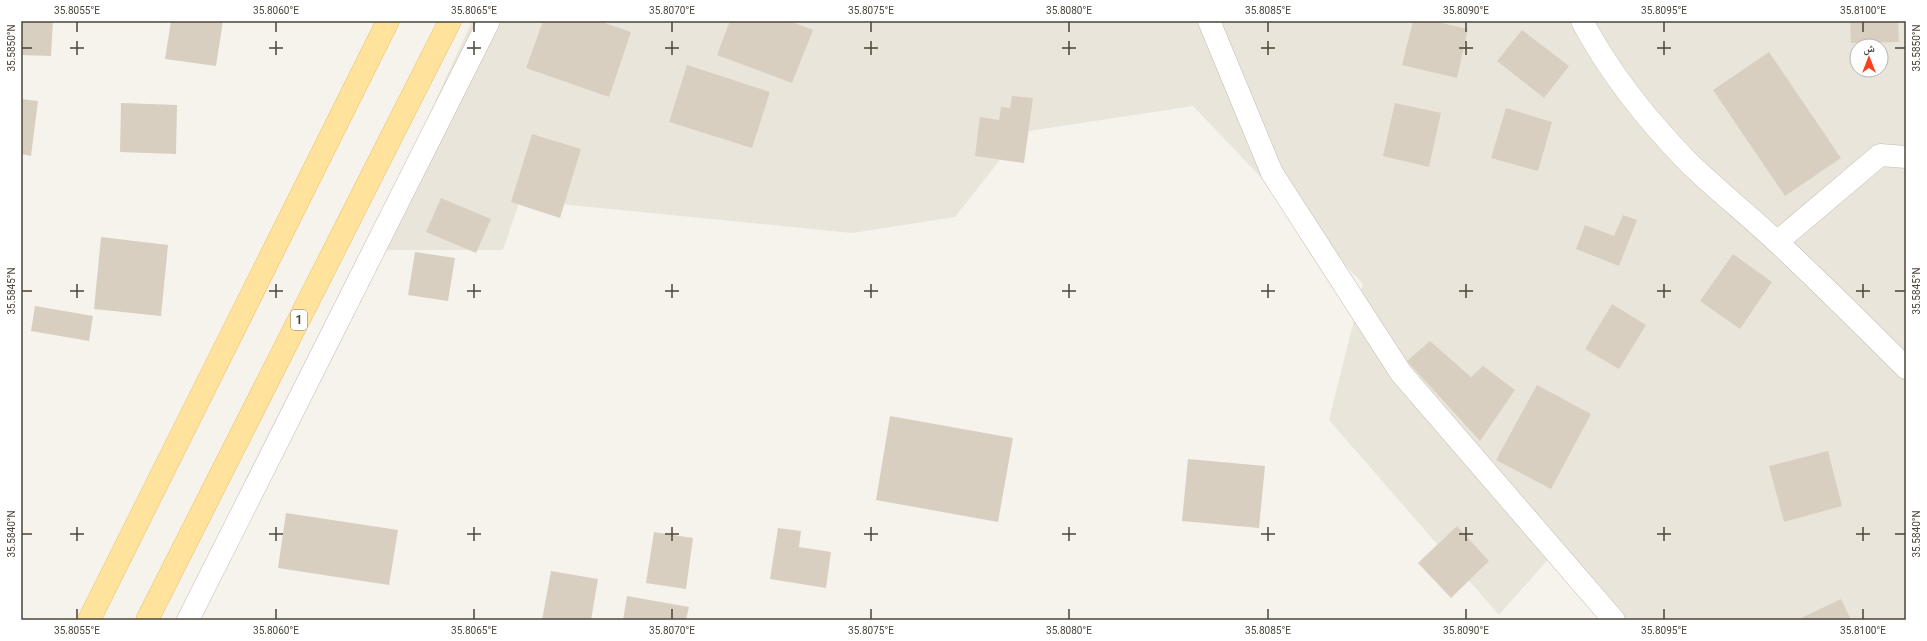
<svg xmlns="http://www.w3.org/2000/svg" width="1927" height="641" font-family="Roboto,'Noto Naskh Arabic',sans-serif">
<style>
.residential{fill:#eae5da;fill-rule:evenodd}
.building{fill:#d8cfc1}
.lines{fill:none;stroke-linecap:round;stroke-linejoin:round}
.minor-casing{stroke:#c2bbae;stroke-width:23}
.major-casing{stroke:#e6c16a;stroke-width:23}
.minor{stroke:#fff;stroke-width:22}
.major{stroke:#ffe39c;stroke-width:22}
.ticks{fill:none;stroke:#4b4439;stroke-width:1.5}
.labels{text-anchor:middle;dominant-baseline:central;stroke-width:4;stroke-linejoin:round;paint-order:stroke}
.shield{fill:#fff;stroke:#817c74;stroke-width:1}
.shield-label{font-size:12px;font-weight:bold;fill:#4b4439}
.neatline{fill:none;stroke:#4b4439;stroke-width:1.5}
.ticks-label{font-size:10px;text-anchor:middle;fill:#4b4439}
</style>
<rect width="100%" height="100%" fill="#f6f3ec"/>
<path class="residential" d="M472,21h1434v599h-302l-53,-64 -52,59 -170,-195 34,-136 -170,-178 -171,26 -67,85 -103,16 -332,-33 -17,50h-136zM1857,46h24v24h-24z"/>
<path class="building" d="M21,21h32l-2,35 -30,-1z
M171,21h52l-7,45 -51,-7z
M543,21h56l32,11 -22,65 -83,-29z
M730,21h59l24,9 -21,53 -75,-28z
M1413,21h20l35,8 -11,49 -55,-13z
M1850,21h48l1,21 -48,1z
M1522,30l47,36 -25,32 -47,-37z
M1769,52l72,106 -56,38 -72,-106z
M687,65l83,27 -18,56 -83,-26z
M1012,96l21,2 -9,65 -49,-7 5,-39 19,3 2,-13 9,1z
M21,99l17,2 -7,55 -10,-2z
M121,103l56,2 -1,49 -56,-2z
M1395,103l46,10 -12,54 -46,-11z
M1506,108l46,14 -14,49 -47,-13z
M532,134l49,15 -21,69 -49,-16z
M441,198l50,21 -15,34 -50,-21z
M1623,215l14,5 -18,46 -43,-17 9,-24 29,11z
M101,237l67,8 -7,71 -67,-7z
M415,252l40,6 -7,43 -40,-6z
M1733,254l39,28 -32,47 -40,-28z
M1612,304l34,21 -27,44 -34,-20z
M35,306l58,10 -4,25 -58,-10z
M1430,341l41,36 12,-11 32,24 -35,51 -73,-80z
M1537,385l54,29 -40,75 -55,-29z
M890,416l123,22 -15,84 -122,-22z
M1828,451l14,55 -58,16 -15,-56z
M1188,459l77,7 -6,62 -77,-7z
M286,513l112,17 -9,55 -111,-17z
M1457,526l32,35 -38,37 -33,-35z
M778,528l23,3 -2,16 32,5 -5,36 -56,-9z
M654,532l39,6 -7,51 -40,-6z
M551,571l47,8 -7,41h-49z
M627,596l62,11 -3,13h-63z
M1841,599l10,21h-54z"/>
<g class="lines">
<g class="minor-casing">
<path id="minor" d="M1209,21l63,152 129,200 213,247
M1582,21c28,53 65,99 107,142 28,27 59,52 87,78 45,42 87,84 130,127
M1777,242l103,-87 26,2
M188,620l301,-599"/>
</g>
<g class="major-casing">
<path id="major" d="M89,620l299,-599
M147,620l303,-599"/>
</g>
<use href="#minor" class="minor"/>
<use href="#major" class="major"/>
</g>
<path class="ticks" d="M77,22v10M276,22v10M474,22v10M672,22v10M871,22v10M1069,22v10M1268,22v10M1466,22v10M1664,22v10M1863,22v10M77,41v14M276,41v14M474,41v14M672,41v14M871,41v14M1069,41v14M1268,41v14M1466,41v14M1664,41v14M22,48h10M70,48h14M269,48h14M467,48h14M665,48h14M864,48h14M1062,48h14M1261,48h14M1459,48h14M1657,48h14M1895,48h10M77,284v14M276,284v14M474,284v14M672,284v14M871,284v14M1069,284v14M1268,284v14M1466,284v14M1664,284v14M1863,284v14M22,291h10M70,291h14M269,291h14M467,291h14M665,291h14M864,291h14M1062,291h14M1261,291h14M1459,291h14M1657,291h14M1856,291h14M1895,291h10M77,527v14M276,527v14M474,527v14M672,527v14M871,527v14M1069,527v14M1268,527v14M1466,527v14M1664,527v14M1863,527v14M22,534h10M70,534h14M269,534h14M467,534h14M665,534h14M864,534h14M1062,534h14M1261,534h14M1459,534h14M1657,534h14M1856,534h14M1895,534h10M77,609v10M276,609v10M474,609v10M672,609v10M871,609v10M1069,609v10M1268,609v10M1466,609v10M1664,609v10M1863,609v10"/>
<g class="labels">
<rect class="shield" x="291" y="310" width="16" height="20" rx="3"/>
<g class="shield-label">
<text x="299" y="320">1</text>
</g>
</g>
<rect width="1927" height="641" fill="none" stroke="#ffffff" stroke-width="44"/>
<g transform="translate(1869 58)"><circle r="19" fill="#ffffff" stroke="#b7b4b0"/>
<path d="M0-3L7 15L0 10L-7 15Z" fill="#fc3f1d"/>
<text y="-6" font-size="11" font-weight="bold" text-anchor="middle" fill="#4b4439">ش</text>
</g>
<rect x="22" y="22" width="1883" height="597" class="neatline"/>
<g class="ticks-label">
<text x="77" y="14">35.8055°E</text>
<text x="276" y="14">35.8060°E</text>
<text x="474" y="14">35.8065°E</text>
<text x="672" y="14">35.8070°E</text>
<text x="871" y="14">35.8075°E</text>
<text x="1069" y="14">35.8080°E</text>
<text x="1268" y="14">35.8085°E</text>
<text x="1466" y="14">35.8090°E</text>
<text x="1664" y="14">35.8095°E</text>
<text x="1863" y="14">35.8100°E</text>
<text transform="translate(11 48) rotate(-90)" y="4">35.5850°N</text>
<text transform="translate(1916 48) rotate(-90)" y="4">35.5850°N</text>
<text transform="translate(11 291) rotate(-90)" y="4">35.5845°N</text>
<text transform="translate(1916 291) rotate(-90)" y="4">35.5845°N</text>
<text transform="translate(11 534) rotate(-90)" y="4">35.5840°N</text>
<text transform="translate(1916 534) rotate(-90)" y="4">35.5840°N</text>
<text x="77" y="634">35.8055°E</text>
<text x="276" y="634">35.8060°E</text>
<text x="474" y="634">35.8065°E</text>
<text x="672" y="634">35.8070°E</text>
<text x="871" y="634">35.8075°E</text>
<text x="1069" y="634">35.8080°E</text>
<text x="1268" y="634">35.8085°E</text>
<text x="1466" y="634">35.8090°E</text>
<text x="1664" y="634">35.8095°E</text>
<text x="1863" y="634">35.8100°E</text>
</g>
</svg>
